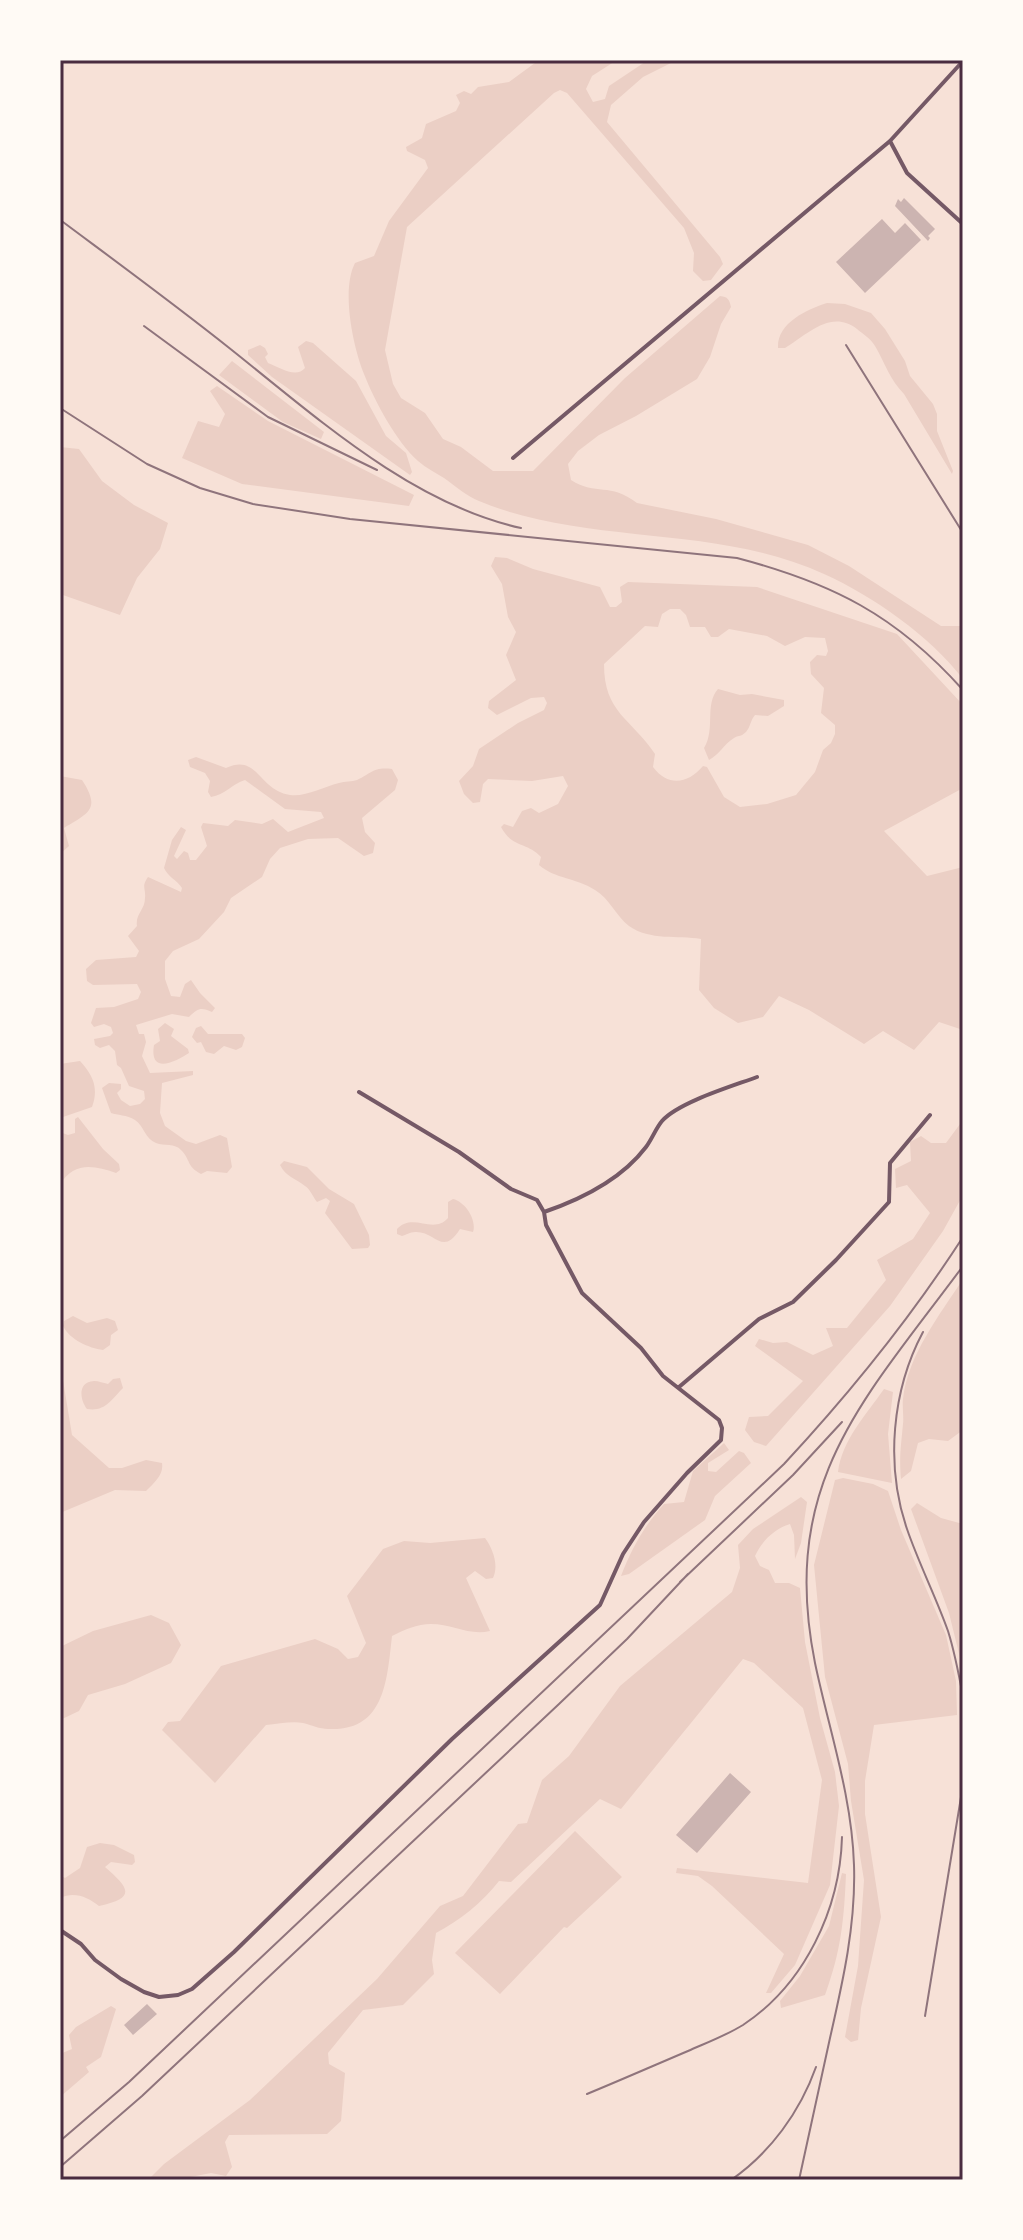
<svg xmlns="http://www.w3.org/2000/svg" width="1023" height="2240" font-family="Arial,sans-serif">
<style>
.green{fill:#ebcfc5;fill-rule:evenodd}
.lines{fill:none;stroke-linecap:round;stroke-linejoin:round}
.stream{stroke:#dcb8b0;stroke-width:2}
.building{fill:#ccb4b1}
.minor{stroke:#755966;stroke-width:4}
.rail{stroke:#8f747c;stroke-width:2}
.neatline{fill:none;stroke:#4a2c40;stroke-width:3}
</style>
<rect width="100%" height="100%" fill="#f7e1d7"/>
<path class="green" d="M539,60h78l-25,16 -6,13 7,13 12,-3 4,-13 39,-26h29l-34,17 -32,28 -4,17 113,135 3,7 -12,16 -8,1 -10,-10 1,-18 -10,-25 -117,-135 -7,-3 -6,3 -147,134 -22,123 8,34 8,14 24,15 18,26 18,8 32,24h40l92,-93 95,-82c8,1 9,3 11,11l-10,17 -11,33 -13,22 -61,37 -37,19 -21,16 -10,13 3,16c25,16 39,2 66,23l79,16 92,26 41,21 92,60h22v53c-33,-43 -90,-83 -139,-105 -107,-50 -238,-28 -345,-73 -12,-5 -24,-15 -35,-23 -8,-5 -18,-10 -26,-17 -22,-20 -43,-59 -54,-87 -11,-27 -23,-84 -9,-111l19,-7 15,-35 39,-53 -3,-8 -18,-9 -1,-4 16,-9 4,-14 30,-13 4,-8 -4,-8 8,-4 7,3 7,-7 31,-5z
M827,303l18,1 26,9 14,16 20,32 5,15 23,28 4,10v17l16,40 -1,3 -48,-80c-14,-14 -19,-31 -29,-48 -4,-7 -12,-12 -18,-17 -26,-20 -49,5 -72,19h-7c-1,-25 28,-38 49,-45z
M306,341l7,2 43,38 30,55 20,17 6,19 -2,3 -138,-98 -24,-22v-5l12,-5 5,3 3,6 -3,3 3,6c11,4 28,16 37,5l-7,-21z
M232,361l92,71 -3,7 -38,-17 -64,-47z
M217,386l51,35 146,74 -5,11 -167,-22 -60,-26 16,-37 21,6 6,-13 -15,-23z
M60,447l19,2 23,32 32,24 34,18 -8,26 -23,29 -17,37 -60,-21z
M495,557l12,1 26,11 67,18 10,20h6l6,-5 -2,-15 8,-5 129,5 140,47 66,71v83l-79,43 43,45 36,-9v163l-24,-8 -25,28 -31,-19 -19,13 -55,-34 -30,-14 -16,21 -25,6 -24,-15 -15,-18 2,-51c-23,-4 -51,2 -72,-13 -13,-10 -20,-28 -34,-36 -18,-12 -40,-11 -56,-25l2,-8c-15,-16 -28,-8 -40,-30l3,-3 9,3 9,-16 9,-3 8,5 19,-9 10,-18 -5,-10 -31,5 -44,-2 -5,5 -3,18 -7,1 -9,-9 -5,-13 14,-15 6,-17 39,-26 26,-13 3,-7 -3,-6 -13,1 -34,17 -9,-7 1,-7 27,-21 -10,-25 10,-23 -8,-15 -6,-33 -11,-18zM670,609h10l6,6 4,12h15l6,10h7l11,-8 38,7 18,10 20,-9 20,1 3,13 -2,5 -9,-1 -7,7 1,12 13,14 -3,25 14,12v9l-4,9 -8,7 -8,22 -19,23 -29,9 -27,3 -16,-10 -17,-30 -4,-1c-15,18 -35,21 -50,1l2,-13c-24,-36 -51,-41 -51,-90l41,-38 13,1 4,-13z
M718,689l22,6 12,-1 32,6v6l-16,10 -13,-1c-5,6 -4,11 -9,17 -7,6 -5,2 -12,6 -10,6 -15,17 -25,22l-5,-12c12,-19 0,-43 14,-59z
M196,757l30,11c32,-15 32,22 64,27 16,2 33,-8 49,-12 6,-2 13,-1 18,-3 16,-7 15,-13 35,-11l6,11 -3,10 -33,28 3,14 10,11 -2,10 -9,3 -26,-18 -30,1 -28,9 -10,11 -8,18 -31,21 -7,14 -25,27 -26,12 -8,10v18l6,17 9,1 5,-13 6,-4 9,13 15,15 -3,4c-11,-5 -14,-4 -23,5l-17,-3 -36,11 3,9h5l2,8 -4,14 8,17 43,-2v4l-31,8 -2,30 5,13 21,15 10,3 24,-9 7,3 5,29 -5,6 -20,-2 -6,3c-15,-8 -10,-14 -20,-24 -6,-7 -17,-4 -25,-7 -11,-4 -12,-17 -21,-23 -8,-5 -18,-5 -24,-7l-9,-25 7,-5 12,1v5l-4,4 4,7 9,6 10,-2 5,-5 -1,-8 -15,-5 -8,-18 -4,-3 -2,-14 -6,-6 -9,3 -5,-3 -1,-6 16,-3 3,-3 -2,-6 -7,-3 -10,3 -3,-4 5,-15 18,-1 24,-8 3,-7 -4,-8 -44,1 -6,-4 -1,-12 10,-9 40,-3 3,-6 -11,-15 9,-10c-2,-12 8,-16 8,-28 1,-10 -4,-11 3,-21l33,15 1,-4c-5,-8 -14,-11 -18,-20l8,-28 9,-13 5,3 -12,26 3,3 7,-8 4,2 2,7h6l11,-14 -6,-19 2,-4 25,3 7,-6 27,4 11,-5 15,13 36,-14 -3,-6 -36,-3 -40,-29c-13,4 -20,15 -34,17l-3,-5 2,-11 -5,-8 -15,-6 -2,-7z
M60,776l22,4c19,29 7,33 -18,48l5,18 -9,8z
M165,1023l9,6 -3,7 17,13 1,4c-14,9 -40,22 -35,-8l6,-4 -2,-12z
M201,1026l7,8h34l3,4 -3,9 -6,3 -12,-4 -10,8 -8,-2 -5,-10 -4,1 -5,-6 4,-9z
M80,1061c13,14 19,27 12,46l-29,10 -3,-4v-49z
M78,1117l25,32 16,15 1,6 -4,3c-23,-8 -43,-11 -56,12v-53l8,3 7,-2v-14z
M963,1120v75l-20,36 -53,75 -124,140 -12,-4 -9,-12 4,-13 19,-1 35,-35 -48,-35 4,-7 14,4 14,-1 26,13 20,-9 -7,-18h21l39,-48 -9,-20 36,-21 17,-26 -23,-28 -11,3 -1,-19 16,-8 -1,-19 11,-6 10,7h15z
M284,1161l23,6 22,22 25,15 15,31 1,10 -2,3 -16,1 -27,-36 5,-12 -4,-3 -9,4c-4,-5 -7,-13 -12,-16 -10,-8 -19,-9 -25,-21z
M453,1199c13,3 24,22 20,33l-13,-3c-18,28 -24,2 -45,3 -5,0 -9,3 -13,4l-5,-2v-5c16,-17 36,6 51,-11v-16z
M963,1279v151l-15,11 -19,-2 -11,4 -7,28 -10,8c-2,-22 0,-33 2,-55 1,-8 -1,-17 0,-25 5,-44 36,-83 60,-120z
M73,1316l14,7 20,-5 8,3 3,9 -7,5 -1,10 -7,5c-14,-2 -33,-10 -40,-24l1,-5z
M60,1362l12,73 37,33h13l24,-8 16,3c2,12 -8,20 -16,28l-31,-1 -55,23z
M120,1378l3,10c-12,12 -18,24 -36,21 -7,-9 -10,-27 7,-28 5,0 9,2 14,3l5,-5z
M884,1389l9,3 -5,42 4,49 -54,-11c4,-32 28,-57 46,-83z
M724,1443l5,7 -21,13v8l8,1 23,-21 5,2 7,10 -36,33 -10,24 -76,54 -8,2c11,-28 23,-50 43,-72l20,-2 9,-31z
M843,1478l30,6 15,7 13,39 45,105 10,46 1,34 -83,10 -9,56v33l16,103 -20,91 -3,32 -7,2 -6,-5 13,-71 6,-86 -13,-79 -3,-37 -23,-87 -11,-112 21,-85z
M801,1497l6,5 -6,41 -6,16 -1,-24 -4,-11c-16,5 -28,17 -35,32l5,10 9,4 6,13h14l11,5 5,54 15,76 15,54 4,34 -9,79 -35,80 -24,28h-5l18,-39 -72,-68 -14,-10 -22,-3 1,-5 131,15 14,-103 -19,-72 -49,-45 -11,-4 -122,150 -21,-10 -89,83 -12,-1c-17,22 -39,39 -63,52l-4,27 2,14 -31,31 -40,5 -35,43 1,11 16,9 -4,48 -14,13 -98,1 -4,7 7,25 -6,9 -15,-3 -36,7h-27l16,-16 86,-64 127,-121 63,-73 23,-10 55,-72 9,-1 15,-43 27,-24 51,-70 112,-94 8,-24 -2,-23 15,-16z
M917,1503l24,15 22,6v146l-14,-57 -38,-104z
M485,1538c8,11 14,27 8,40l-7,1 -11,-8 -9,7 24,53c-21,5 -38,-7 -59,-7 -14,0 -27,6 -39,12 -5,44 -7,96 -64,93 -8,0 -17,-4 -25,-6 -11,-2 -25,1 -37,2l-51,58 -53,-53 6,-8 12,-1 41,-55 94,-27 23,10 10,10 10,-2 8,-14 -19,-47 36,-47 21,-8 26,2z
M151,1615l18,8 12,22 -10,18 -46,21 -37,11 -9,16 -19,9v-73l33,-16z
M575,1831l47,46 -55,51 -3,-1 -64,67 -45,-41z
M100,1843l14,2 20,10 1,7 -3,3 -21,-3 -6,5c23,20 33,31 -6,39 -11,-9 -25,-15 -39,-8v-23l5,3 15,-10 7,-21z
M842,1873l4,1c-2,47 -5,77 -21,121l-44,13 -1,-7 20,-25 29,-50z
M111,2006l5,3 -15,48 -15,10 3,5 -29,25v-43l12,-5 -3,-14 7,-8z"/>
<g class="lines">
<path class="stream" d="M932,60l1,2"/>
</g>
<path class="building" d="M904,198l31,31 -7,7 2,2 -2,3 -33,-35 3,-7 3,3z
M882,219l13,14 10,-10 16,17 -56,53 -29,-31z
M730,1773l21,19 -54,61 -21,-18z
M147,2004l10,10 -24,21 -9,-10z"/>
<g class="lines">
<path class="minor" d="M890,141l17,32 56,51
M513,458l377,-317 73,-80
M359,1092l100,60 52,37 26,11 7,12c38,-13 77,-32 102,-65 6,-8 10,-19 16,-26 17,-19 71,-35 95,-44
M679,1387l80,-68 34,-17 43,-42 53,-58 1,-39 40,-48
M60,1930l21,14 14,16 26,19 23,13 15,5 19,-2 14,-6 42,-37 218,-213 148,-134 23,-51 21,-32 43,-49 34,-33 1,-12 -3,-8 -56,-44 -22,-28 -59,-55 -36,-68 -2,-13"/>
<path class="rail" d="M63,222c55,41 111,82 165,125 87,69 183,157 293,181
M144,326l124,91 109,53
M846,345l117,188
M60,408l87,56 53,24 53,16 97,15 387,39c95,25 159,57 226,132
M923,1332c-31,58 -38,133 -16,197 12,35 29,68 41,102 7,22 11,44 15,66
M680,1582l113,-107 49,-53
M925,2016l38,-231
M587,2094c34,-14 68,-29 101,-43 18,-8 39,-16 55,-26 62,-41 97,-116 99,-188
M60,2141l69,-59 655,-618c66,-71 126,-145 179,-227
M60,2167l82,-71 417,-392 68,-65 61,-65
M731,2180c39,-27 69,-68 85,-113
M799,2180c10,-47 21,-95 31,-142 13,-57 26,-114 24,-173 -2,-69 -25,-135 -39,-202 -36,-181 48,-262 148,-397"/>
</g>
<rect width="1023" height="2240" fill="none" stroke="#fffaf5" stroke-width="124"/>
<rect x="62" y="62" width="899" height="2116" class="neatline"/>
</svg>
